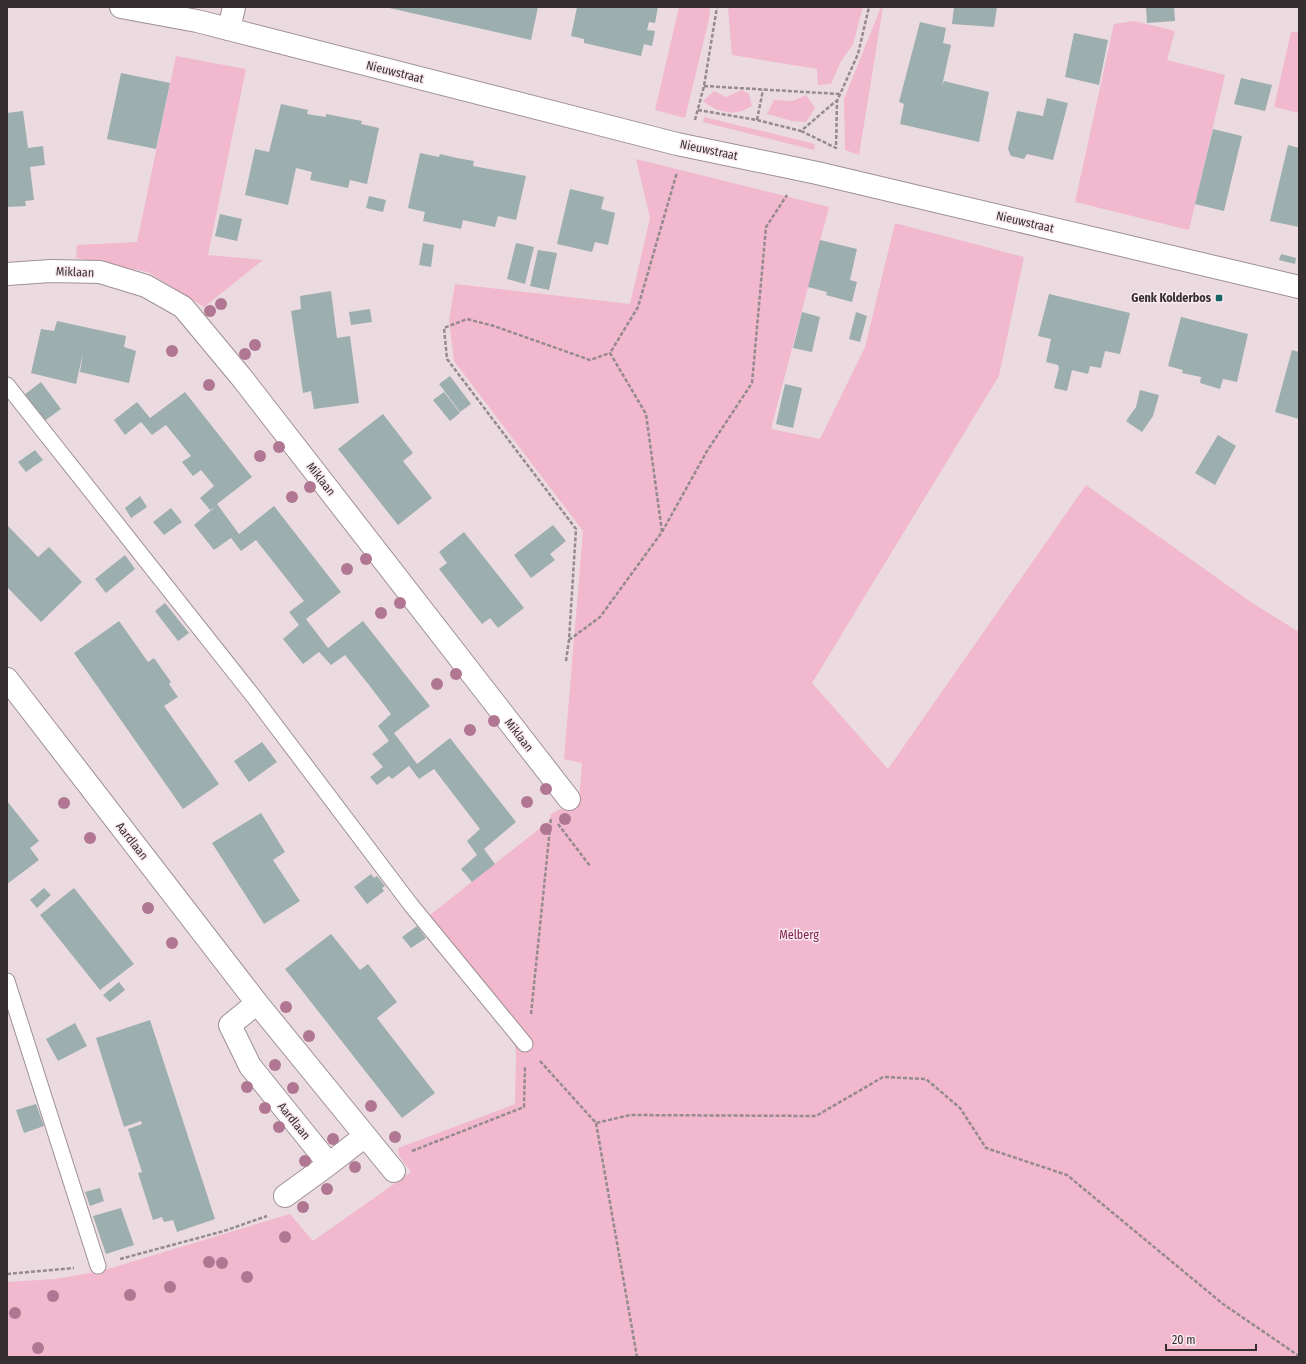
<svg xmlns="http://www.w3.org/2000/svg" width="1306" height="1364" font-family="'Fira Sans Condensed',sans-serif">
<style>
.green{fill:#f1b8ce}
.building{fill:#9caeae}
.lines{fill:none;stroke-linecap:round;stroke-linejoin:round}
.service-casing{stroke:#9f9096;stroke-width:17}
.minor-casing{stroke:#9f9096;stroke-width:24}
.tertiary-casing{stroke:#9f9096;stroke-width:24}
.path{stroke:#958a8e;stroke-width:2.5;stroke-dasharray:4 2;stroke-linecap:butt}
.service{stroke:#fff;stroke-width:15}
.minor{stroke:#fff;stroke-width:22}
.tertiary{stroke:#fff;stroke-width:22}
.tree{fill:#b17692}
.poi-dot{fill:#156467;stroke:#f9e8ee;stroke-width:1.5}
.labels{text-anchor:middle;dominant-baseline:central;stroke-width:3;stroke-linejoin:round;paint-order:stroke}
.street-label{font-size:12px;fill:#352f31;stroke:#f9e8ee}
.poi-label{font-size:12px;font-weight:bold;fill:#352f31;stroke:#f9e8ee;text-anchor:end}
.park-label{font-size:12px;fill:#812452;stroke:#f9e8ee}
</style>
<rect width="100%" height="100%" fill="#ebdbe1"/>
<path class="green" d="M679,7h31l-1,12 -24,99 -30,-8z
M728,7h135l-10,37 -13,19 -9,21 -13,1 -1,-16 -85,-14z
M881,7h2l-24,148 -14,-5 -1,-51z
M1134,21l41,10 -8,29 58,15 -36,155 -114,-28 39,-178z
M1291,32h8v81l-25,-6z
M176,56l70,13 -38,186 55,5 -59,47 -56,-35 -72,-14 1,-13 60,-3z
M742,90l7,4 3,12c-4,2 -10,6 -15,6 -12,2 -26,-4 -34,-11l11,-10 12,6z
M806,95l9,13 -9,14 -14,-1 -25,-7 7,-14 19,1z
M704,117l111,27 -1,6 -111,-28z
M636,159l193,48 -58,222 49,10 45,-92 30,-124 129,34 -25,119 -187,307 76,86 198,-284 165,117 48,30v725h-1292v-75l48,-3 46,-8 189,-57 23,27 98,-69 -12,-16 -1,-8 117,-44 1,-51 -4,-29 -82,-109 119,-94 2,-7 28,-14 3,-37 -18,-4 19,-228 -129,-170 -5,-41 6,-36 175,20 20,-86z"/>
<path class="building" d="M385,7h153l-7,33z
M577,7h81l-3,16 -6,-1 -2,8 8,1 -3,15 -8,-2 -3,12 -57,-13v-4l-13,-3z
M954,7h43l-3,20 -42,-3z
M1146,7h28l1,14 -28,2z
M920,22l26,6 -3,15 8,2 -9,41 2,-5 45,11 -10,50 -79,-18 4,-20 -5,-2z
M1074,33l34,7 -9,45 -34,-8z
M121,73l49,10 -14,66 -49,-10z
M1241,78l31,7 -7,26 -31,-7z
M1047,98l21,5 -15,57 -26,-6 -3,5 -13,-3 -3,-7 9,-38 26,5z
M281,104l27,6 -1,4 19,3v-3l36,7 -1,3 18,4 -12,56 -17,-4 -2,8 -38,-8 2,-8 -16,-4 -8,37 -43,-10 10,-46 14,3z
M23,111l5,37 15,-2 2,19 -15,2 4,33 -9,1 1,5 -19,1v-94z
M1213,129l29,7 -18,75 -29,-7z
M1288,145l11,3v79l-29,-6z
M420,153l19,4 1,-3 17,4 17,3 -1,5 53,10 -10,44 -18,-4 -3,11 -32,-7 -2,9 -38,-8 2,-9 -17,-4z
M570,189l34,8 -3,12 14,4 -7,32 -13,-3 -3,10 -35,-8z
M369,196l17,4 -3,12 -17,-4z
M220,214l22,5 -5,22 -22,-5z
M820,240l37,9 -7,31 7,2 -5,20 -26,-7 1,-3 -19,-5z
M423,243l11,2 -3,22 -12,-2z
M516,243l18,4 -9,37 -18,-5z
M538,250l19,3 -8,37 -19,-4z
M1281,254l15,4 -1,6 -16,-4z
M331,291l6,47 13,-2 9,67 -45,6 -3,-18 -8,2 -12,-82 10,-2 -1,-13z
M1049,294l81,19 -10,41 -15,-3 -4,17 -11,-2 -2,8 -16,-4 -5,21 -13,-3 5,-20 -1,-3 -12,-3 5,-23 -13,-3z
M370,309l2,13 -21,3 -2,-13z
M802,312l18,5 -8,35 -19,-4z
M856,312l11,4 -7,26 -11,-3z
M1181,317l67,17 -11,48 -14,-3 -3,10 -20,-6 1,-6 -19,-4 1,-3 -15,-4z
M57,321l69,15 -2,11 12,4 -7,32 -49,-11 3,-19 -7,31 -45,-11 10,-44 13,2z
M1292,350l7,2v67l-24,-7z
M450,376l21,28 -11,8 -21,-28z
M41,382l20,27 -18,13 -19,-27z
M785,384l17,4 -9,40 -17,-4z
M1140,390l19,5 -6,21 -11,16 -16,-11 10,-14z
M185,392l67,85 -35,27 22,30 35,-28 67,86 -35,27 22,29 35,-27 67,85 -36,27 12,16 11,15 33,-26 66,84 -32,27 11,15 -23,18 -11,-13 16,-14 -10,-14 13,-12 -46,-60 -15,10 -10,-13 -17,13 -3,-3 -12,9 -7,-8 13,-10 -11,-13 17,-13 -11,-15 13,-12 -22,-29 -24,-30 -14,10 -12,-13 -16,12 -20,-25 16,-14 -10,-13 15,-11 -48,-61 -15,11 -10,-13 -17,12 -20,-25 22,-19 -6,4 -10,-12 14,-12 -13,-16 -8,6 -11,-14 9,-6 -25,-31 -14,10 -11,-13 -16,13 -11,-15 23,-18 13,16z
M444,392l16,21 -10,8 -17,-21z
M383,414l30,39 -10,8 29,37 -34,27 -60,-76z
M1218,435l18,11 -21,39 -20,-12z
M35,450l8,10 -17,12 -8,-10z
M140,496l7,11 -16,11 -6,-10z
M171,508l11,14 -18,13 -11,-13z
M7,525l31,32 11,-10 33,35 -41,40 -34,-35z
M553,525l13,16 -16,13 5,6 -24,18 -17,-23z
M464,532l60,76 -26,20 -8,-10 -8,6 -43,-55 8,-6 -8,-11z
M125,555l10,14 -29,24 -11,-14z
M165,603l24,30 -11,8 -23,-30z
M119,621l29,41 6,-4 17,24 -2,2 9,13 -14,9 55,78 -36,25 -109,-156z
M262,742l15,20 -28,20 -15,-21z
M7,801l32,40 -9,7 9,12 -32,24z
M261,813l24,39 -12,8 27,41 -36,23 -52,-81z
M371,874l3,4 3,-2 8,10 -3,2 2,3 -17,13 -13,-17z
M44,888l7,7 -14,13 -7,-8z
M74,888l60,76 -34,26 -60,-75z
M417,926l9,12 -15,10 -9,-11z
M331,934l29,36 8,-6 29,38 -20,16 58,75 -33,25 -117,-149z
M119,982l6,8 -15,12 -7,-7z
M150,1020l65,199 -38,13 -4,-12 -9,2 -2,-5 -9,3 -15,-47 4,-1 -14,-43 14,-5 -1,-3 -17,6 -28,-89z
M75,1023l12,23 -29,15 -12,-22z
M36,1104l8,22 -20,7 -8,-23z
M100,1188l4,13 -14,5 -5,-14z
M121,1208l13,37 -28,9 -13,-38z"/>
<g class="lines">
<g class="service-casing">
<path id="service" d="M7,385l247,312 157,208 114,139
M7,981l91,285"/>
</g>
<g class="minor-casing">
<path id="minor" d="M229,29l5,-22
M7,274l44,-3 49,1 46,14 37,21 59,71 327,421
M7,679l250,324 137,168
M257,1003l-27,22 20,41 79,98 36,-28
M285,1196l44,-32"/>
</g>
<g class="tertiary-casing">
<path id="tertiary" d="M121,7l76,14 480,123 140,29 482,114"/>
</g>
<path class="path" d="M704,86l135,8
M698,110l59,10 44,11 35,-30
M695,120l9,-34 13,-79
M757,120l6,-30
M801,131l35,17 1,-47 21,-47 11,-47
M662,532l45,-81 45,-68 14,-156 21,-32
M569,640l31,-23 62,-85 -16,-118 -36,-61 28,-46 39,-135
M566,661l3,-21 7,-111 -129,-170 -3,-31 23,-9 27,7 96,34 20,-7
M558,824l32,42
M531,1014l20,-196
M540,1061l56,62 34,-8 186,1 67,-39 43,2 34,29 26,40 81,27 156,129 76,52
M596,1123l41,234
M412,1151l112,-44 1,-40
M120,1259l104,-28 43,-15
M7,1274l67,-6"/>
<use href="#service" class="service"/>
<use href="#minor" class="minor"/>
<use href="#tertiary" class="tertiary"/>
</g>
<g class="tree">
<circle cx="221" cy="304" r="6"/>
<circle cx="210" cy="311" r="6"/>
<circle cx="255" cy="345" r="6"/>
<circle cx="172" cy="351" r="6"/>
<circle cx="245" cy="354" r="6"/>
<circle cx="209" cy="385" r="6"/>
<circle cx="279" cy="447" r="6"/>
<circle cx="260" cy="456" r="6"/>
<circle cx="310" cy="487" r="6"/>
<circle cx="292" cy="497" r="6"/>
<circle cx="366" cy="559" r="6"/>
<circle cx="347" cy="569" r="6"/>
<circle cx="400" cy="603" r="6"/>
<circle cx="381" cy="613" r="6"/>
<circle cx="456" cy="674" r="6"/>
<circle cx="437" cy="684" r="6"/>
<circle cx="494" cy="721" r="6"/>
<circle cx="470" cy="730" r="6"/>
<circle cx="546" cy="789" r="6"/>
<circle cx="527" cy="802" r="6"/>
<circle cx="64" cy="803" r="6"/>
<circle cx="565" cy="819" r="6"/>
<circle cx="546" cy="829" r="6"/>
<circle cx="90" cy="838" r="6"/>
<circle cx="148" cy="908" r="6"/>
<circle cx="172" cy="943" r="6"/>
<circle cx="286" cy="1007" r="6"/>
<circle cx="309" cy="1036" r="6"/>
<circle cx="275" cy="1065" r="6"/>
<circle cx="247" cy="1087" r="6"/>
<circle cx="293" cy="1088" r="6"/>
<circle cx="371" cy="1106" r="6"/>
<circle cx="265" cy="1108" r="6"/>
<circle cx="279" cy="1127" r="6"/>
<circle cx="395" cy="1137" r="6"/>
<circle cx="333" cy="1139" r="6"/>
<circle cx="305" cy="1161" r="6"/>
<circle cx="355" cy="1167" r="6"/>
<circle cx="327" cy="1189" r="6"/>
<circle cx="303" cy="1207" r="6"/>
<circle cx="285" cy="1237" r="6"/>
<circle cx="209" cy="1262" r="6"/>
<circle cx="222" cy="1263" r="6"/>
<circle cx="247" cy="1277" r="6"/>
<circle cx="170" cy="1287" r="6"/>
<circle cx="130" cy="1295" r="6"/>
<circle cx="53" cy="1296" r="6"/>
<circle cx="15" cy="1313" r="6"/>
<circle cx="38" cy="1348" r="6"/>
</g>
<rect class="poi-dot" x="1215" y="294" width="8" height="8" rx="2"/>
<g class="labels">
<g class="street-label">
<text transform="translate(395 72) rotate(14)">Nieuwstraat</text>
<text transform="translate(709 150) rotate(12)">Nieuwstraat</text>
<text transform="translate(1025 222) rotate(13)">Nieuwstraat</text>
<text transform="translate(75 272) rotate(2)">Miklaan</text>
<text transform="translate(321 479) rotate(52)">Miklaan</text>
<text transform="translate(519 735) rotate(52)">Miklaan</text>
<text transform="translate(132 841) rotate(52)">Aardlaan</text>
<text transform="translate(294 1121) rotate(51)">Aardlaan</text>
</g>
<g class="poi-label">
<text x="1211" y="298">Genk Kolderbos</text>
</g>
<g class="park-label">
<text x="799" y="935">Melberg</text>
</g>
</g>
<rect width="1306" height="1364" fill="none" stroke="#352f31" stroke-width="16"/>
<path d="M1166 1344v6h90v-6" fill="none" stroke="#352f31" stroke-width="2"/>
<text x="1172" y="1344" font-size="12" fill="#352f31" stroke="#f9e8ee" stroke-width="3" paint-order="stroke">20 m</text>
</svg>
